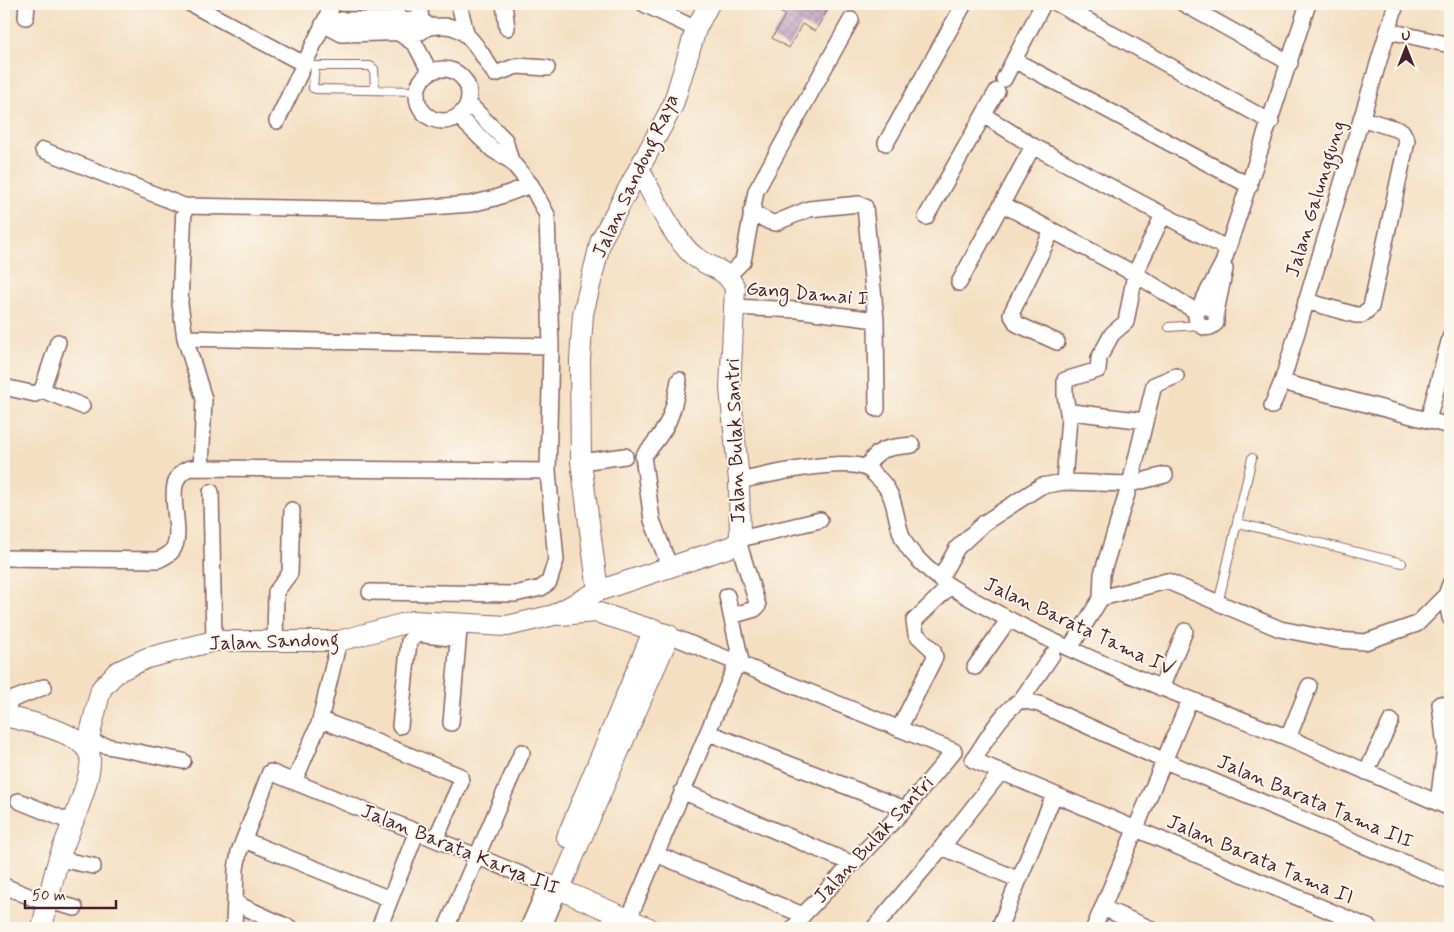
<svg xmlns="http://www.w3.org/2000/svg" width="1454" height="932" font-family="Mynerve,sans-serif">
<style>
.building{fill:url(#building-cross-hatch)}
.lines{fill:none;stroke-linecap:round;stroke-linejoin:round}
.lane-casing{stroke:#866260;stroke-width:10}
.street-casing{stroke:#866260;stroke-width:18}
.secondary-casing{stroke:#866260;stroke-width:22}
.lane{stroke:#fff;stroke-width:8}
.street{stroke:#fff;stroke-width:15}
.secondary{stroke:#fff;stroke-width:20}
.labels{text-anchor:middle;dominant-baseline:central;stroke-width:4;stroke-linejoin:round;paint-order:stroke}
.street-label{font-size:20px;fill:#4a1f2b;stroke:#fbf7ec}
</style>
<defs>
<pattern id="building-cross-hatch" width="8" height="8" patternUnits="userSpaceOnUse" patternTransform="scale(1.25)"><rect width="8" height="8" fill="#bb9bbd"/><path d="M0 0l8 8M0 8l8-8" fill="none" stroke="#9a7e9a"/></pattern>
</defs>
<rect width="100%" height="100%" fill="#fbf7ec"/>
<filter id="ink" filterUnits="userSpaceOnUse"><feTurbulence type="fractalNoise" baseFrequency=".02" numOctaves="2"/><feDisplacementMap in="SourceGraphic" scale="10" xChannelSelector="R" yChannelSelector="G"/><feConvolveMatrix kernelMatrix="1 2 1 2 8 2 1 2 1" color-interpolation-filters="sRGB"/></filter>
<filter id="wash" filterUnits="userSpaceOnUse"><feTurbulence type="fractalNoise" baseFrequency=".0096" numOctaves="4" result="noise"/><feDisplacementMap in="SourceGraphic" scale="20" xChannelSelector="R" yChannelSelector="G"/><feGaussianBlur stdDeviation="1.12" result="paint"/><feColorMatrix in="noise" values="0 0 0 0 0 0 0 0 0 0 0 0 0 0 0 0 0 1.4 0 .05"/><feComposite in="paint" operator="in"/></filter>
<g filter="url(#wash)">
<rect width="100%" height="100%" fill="#f4dfc3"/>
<g id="blocks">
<path class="building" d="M765,4h48l14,7 -12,20 -13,-7 -13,24 -17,-10 13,-23z"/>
</g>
</g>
<g filter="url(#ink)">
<use href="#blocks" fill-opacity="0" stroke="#866260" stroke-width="1"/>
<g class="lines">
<g class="lane-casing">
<path id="lane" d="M375,89l-1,-20 -4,-3h-55l-2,22 3,1 101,2
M1169,327l31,-2
M1238,523l164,40
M1218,604l34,-146"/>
</g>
<g class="street-casing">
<path id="street" d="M191,4l113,60
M397,4l2,29 16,11 15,28
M420,4l1,26
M459,4l7,29
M504,4l3,24
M644,4l52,25
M1058,4l213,118
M1184,4l106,59
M26,17l1,-13
M323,24l19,10 79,-2c7,-6 12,-6 22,-6 26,-1 38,29 52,48l22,-8 30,2
M323,24l18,-4h80l8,6
M1389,31l61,14
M1014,60l236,126
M417 95a26 26 0 1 1 52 0a26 26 0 1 1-52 0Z
M1004,79l39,-75
M468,103l37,37 6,21
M985,116l48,30 195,103
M277,121l56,-117
M886,143l78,-139
M43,150l141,56 208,4 79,-6 24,-6 36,-13
M1002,204l133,70 62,38
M184,206l-4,98 5,34 19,61 -3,69
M751,212l19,10 5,1 34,-14 50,-5 6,3 11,113 1,89
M926,217l71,-126
M1052,231l-41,83 6,10 40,18
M729,275l14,-14 13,-70 95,-171
M959,283l74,-137
M1306,301l50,14h6l9,-8 36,-166 -5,-10 -41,-13
M734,307l64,3 78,10
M1201,308l6,-2 9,6v11c-8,8 -17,5 -20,-6l1,-5 26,-49 85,-259
M1216,312l9,-43
M185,338l366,8
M1282,382l168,44
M4,387l31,7 7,-4 16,-48
M42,390l40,16
M1272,406l10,-24 114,-378
M1069,418l-4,-23v-15l33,-10 1,-12 13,-24 14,-12 9,-48 28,-59
M1428,420l22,-82
M581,462l44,-6
M867,468c10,-22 23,-20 45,-23
M739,481c28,-6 102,-24 127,-13 3,1 7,5 10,8 22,19 17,39 27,63 7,16 35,40 50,49 104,63 221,104 333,149 55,23 110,48 164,71
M1064,482l5,-64 3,-6 73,9
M211,492l3,149
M740,539l80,-19
M4,558l154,2c4,-2 11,-5 14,-9 16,-21 -15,-71 18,-83l358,3
M670,568l-18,-48 -9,-64c25,-27 30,-40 36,-76
M941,577l16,-29 27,-25 57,-37 23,-4 66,2 35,-9
M370,592l145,2 26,-6 8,-6 7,-22 -8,-89 3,-125 -4,-131 -16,-30 -20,-24 -18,-11 -35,-34
M1446,595l4,23
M727,596l15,70
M1101,598l1,-24 28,-90 24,-99 22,-9
M731,616l24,-7 3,-3 -20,-65
M669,635l285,116 -49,58 -102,106 -9,13
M275,641l1,-49 14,-19 2,-63
M1070,648l31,-50 66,-17 113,48 57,11 28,2 52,-18 29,-29 4,-11
M1052,655l-31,45c-20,12 -35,41 -48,60l397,168
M975,667l34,-48
M1161,688l24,-57
M1021,700l18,4 124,56 287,122
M5,716l6,-16 33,-13
M451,723l8,-93
M319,724l8,-2 133,54 1,6 -25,56
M400,726l9,-85 8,-7 41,5
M899,729l36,-72 -2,-7 -17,-16 -2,-13 36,-35
M709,733l196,76
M89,738l8,6 86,17
M1288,738l21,-52
M1366,772l25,-51
M294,782l25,-58 20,-83
M682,791l171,73
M19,801l54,22
M1438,803l7,-56 -5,-43
M244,840l146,59
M942,847l77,33
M656,854l147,61
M59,859l34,7
M4,886l44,18
M48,901l27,7
M235,903l55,25
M1103,908l46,20
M234,928l2,-59 3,-17 31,-80 277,113 -19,43
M379,928l38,-97
M446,928l76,-176
M543,928l16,-38
M625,928l112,-265
M874,928l68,-81 58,-74
M999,928l55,-133
M1094,928l96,-229"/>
</g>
<g class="secondary-casing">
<path id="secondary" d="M598,591l-17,-129 -1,-102 3,-46 18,-74 72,-135 23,-76 13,-25
M4,716c22,5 75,15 85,37 8,17 -23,85 -30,105 -7,23 -12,47 -17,70
M83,745l6,-7 12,-49 16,-17 30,-14 67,-17h125l74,-20 94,5 47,-11 44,-24 135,-45 7,-7 -1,-58 -9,-93 5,-100c-11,-22 -23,-18 -41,-32 -20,-16 -42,-63 -55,-87
M567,837l87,-208
M547,884l102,44
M559,890l110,-255 -73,-23 -36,3"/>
</g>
<use href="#lane" class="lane"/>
<use href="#street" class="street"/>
<use href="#secondary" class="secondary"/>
</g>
</g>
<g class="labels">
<g class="street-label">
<text transform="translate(636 176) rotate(-65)">Jalan Sandong Raya</text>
<text transform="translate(1316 199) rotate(-73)">Jalan Galunggung</text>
<text transform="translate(807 294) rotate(5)">Gang Damai I</text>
<text transform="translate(736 441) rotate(-92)">Jalan Bulak Santri</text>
<text transform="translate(1079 627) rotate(25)">Jalan Barata Tama IV</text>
<text transform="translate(274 642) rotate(-2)">Jalan Sandong</text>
<text transform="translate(1315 802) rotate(23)">Jalan Barata Tama III</text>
<text transform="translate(874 840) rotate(-47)">Jalan Bulak Santri</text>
<text transform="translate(460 850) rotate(22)">Jalan Barata Karya III</text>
<text transform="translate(1260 860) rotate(23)">Jalan Barata Tama II</text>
</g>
</g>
<rect width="1454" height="932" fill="none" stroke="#fbf7ec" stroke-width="20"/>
<g transform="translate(1406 48)" stroke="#fbf7ec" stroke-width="4" paint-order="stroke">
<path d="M0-4L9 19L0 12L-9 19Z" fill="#4a1f2b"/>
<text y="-8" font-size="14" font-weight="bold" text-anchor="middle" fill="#4a1f2b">U</text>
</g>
<path d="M25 900v8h91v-8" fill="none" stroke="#4a1f2b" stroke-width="2.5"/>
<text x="32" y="900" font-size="15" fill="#4a1f2b" stroke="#fbf7ec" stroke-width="4" paint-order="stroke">50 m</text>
</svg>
